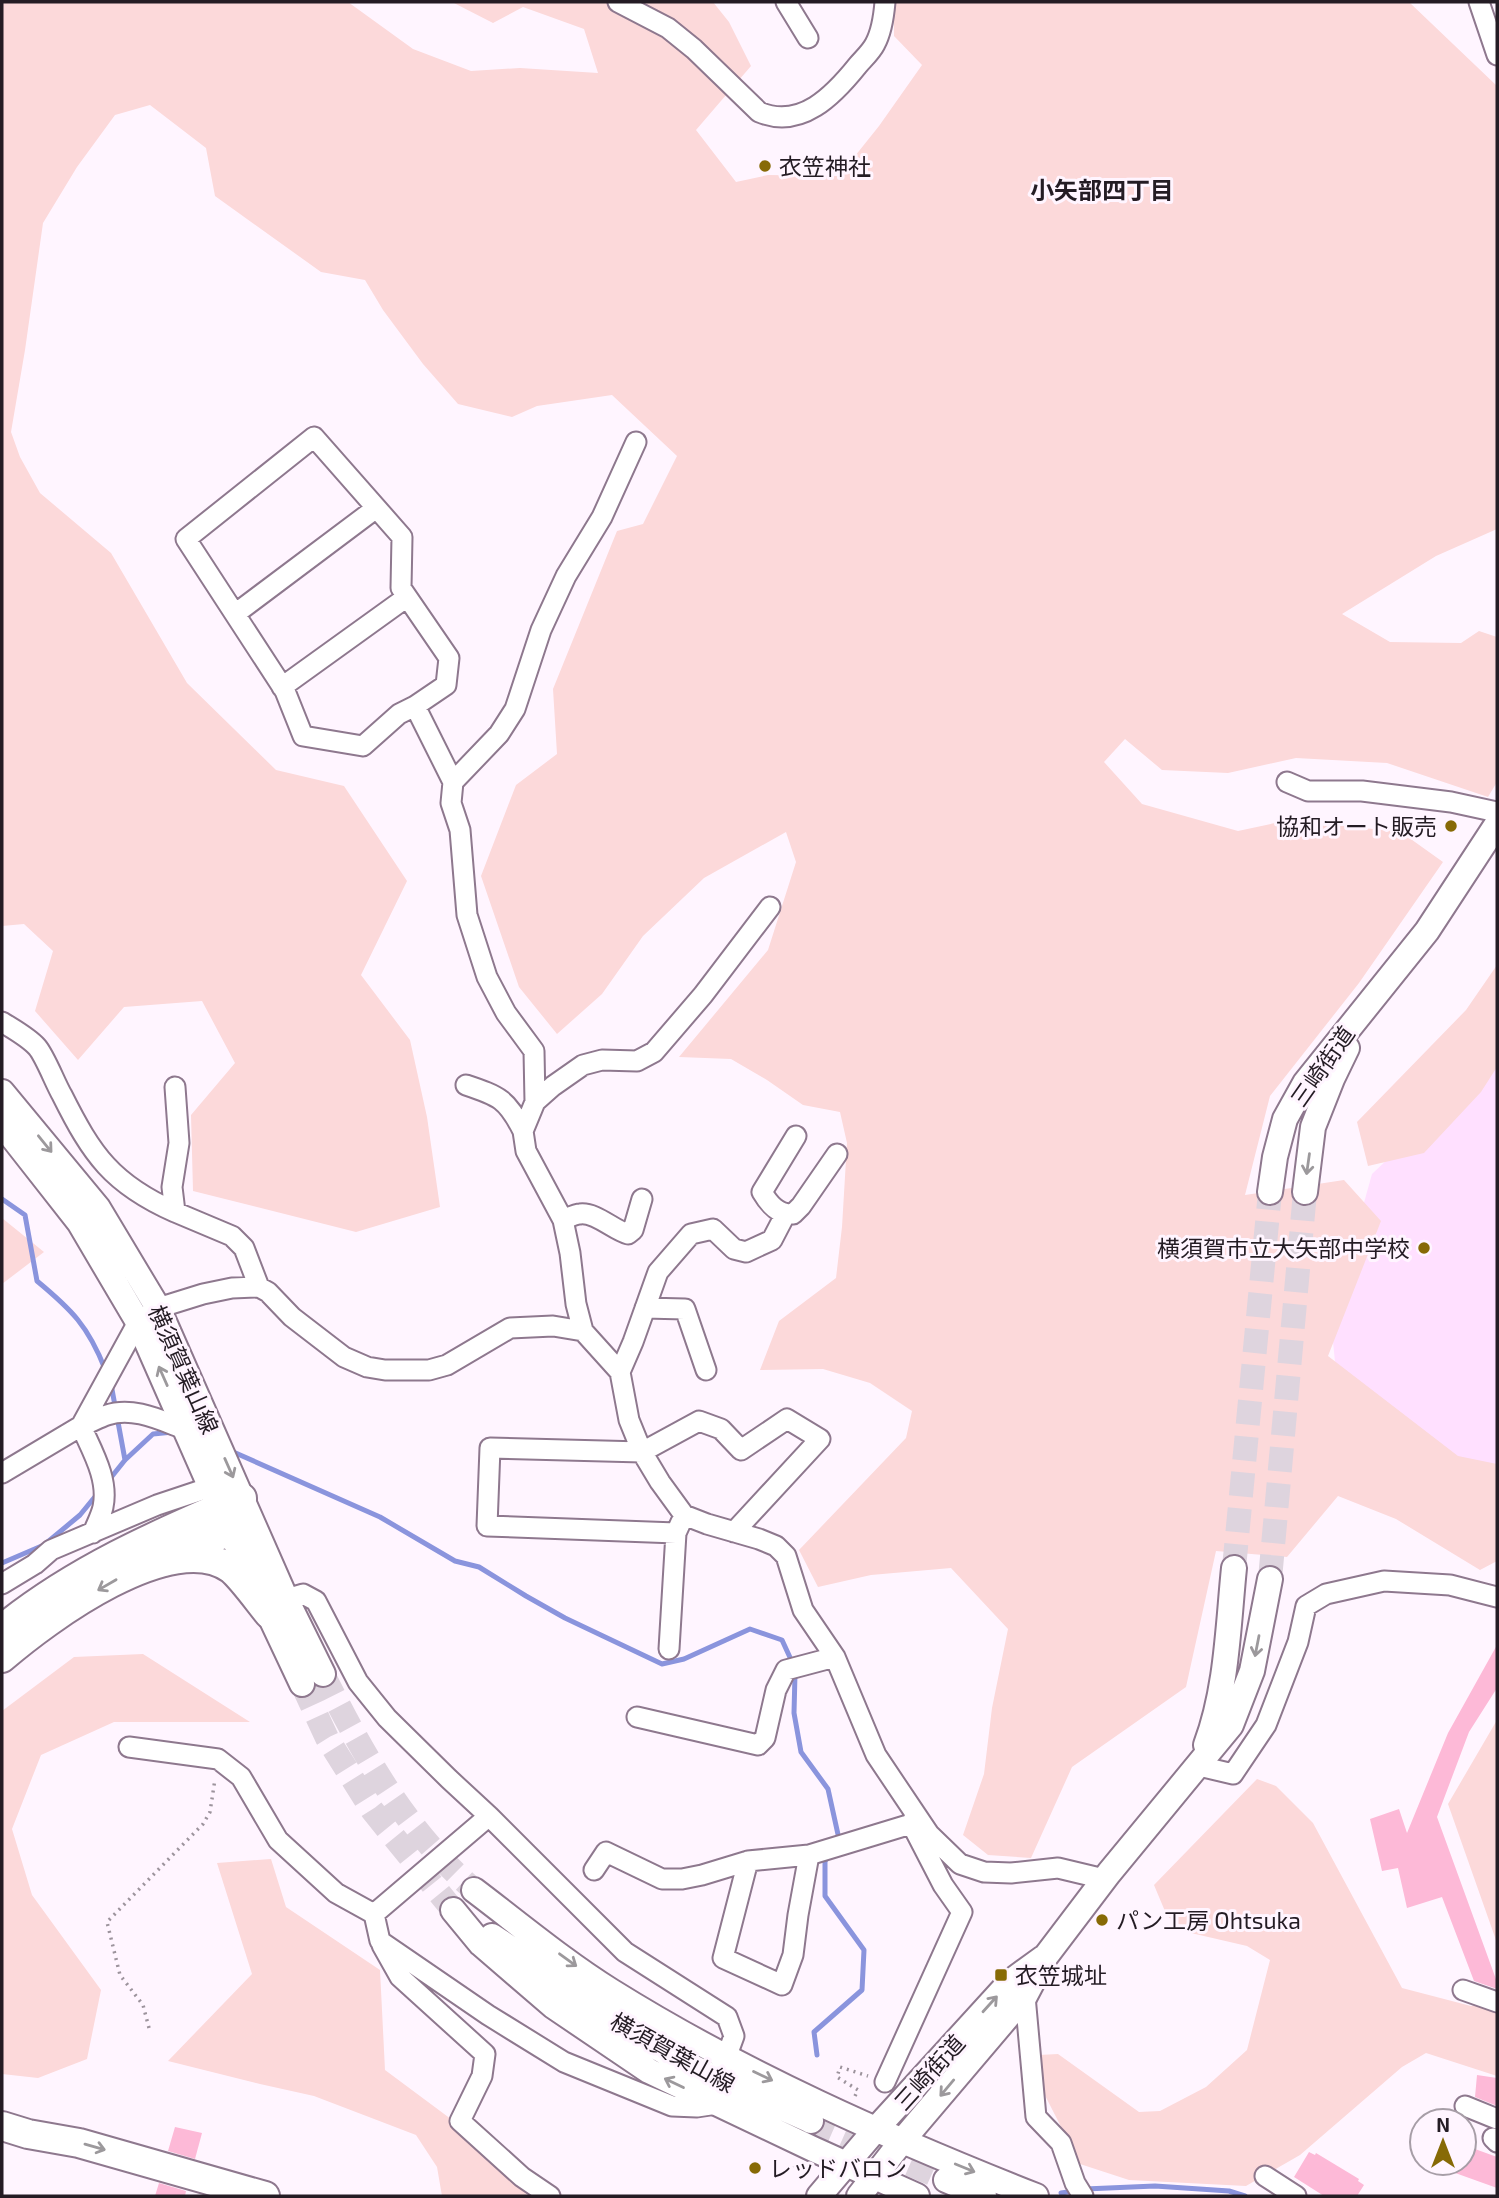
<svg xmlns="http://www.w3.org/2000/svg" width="1499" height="2198" font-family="'Exo 2','Noto Sans JP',sans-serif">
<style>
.built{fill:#ffe0ff}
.green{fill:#fcd9da}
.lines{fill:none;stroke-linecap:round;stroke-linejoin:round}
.stream{stroke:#8a94dd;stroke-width:5}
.building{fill:#fdb9d7}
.major-tunnel{stroke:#ded4de;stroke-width:24;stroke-dasharray:24 12;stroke-linecap:butt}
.minor-casing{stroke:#8e788e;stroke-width:23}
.major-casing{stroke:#8e788e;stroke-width:28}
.highway-casing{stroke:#8e788e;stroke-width:32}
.path{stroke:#9c939c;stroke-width:3.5;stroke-dasharray:2 5;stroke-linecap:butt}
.minor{stroke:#fff;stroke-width:19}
.major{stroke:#fff;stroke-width:24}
.highway{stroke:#fff;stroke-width:28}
.oneway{stroke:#9c999c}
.poi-dot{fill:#876a06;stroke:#fff5ff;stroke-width:2.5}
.labels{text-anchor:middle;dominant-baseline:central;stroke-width:6;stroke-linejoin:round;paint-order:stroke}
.poi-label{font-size:23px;fill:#241c24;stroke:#fff5ff;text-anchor:start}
.street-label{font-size:23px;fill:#241c24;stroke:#fff5ff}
.neighbourhood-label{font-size:24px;font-weight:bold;fill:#241c24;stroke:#fff5ff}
</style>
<rect width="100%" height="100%" fill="#fff5ff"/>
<path class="built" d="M1497,1013v501l-161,-142 -5,-51 41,-147 110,-104z"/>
<path class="green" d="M2,2h346l65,47 58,22 49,-3 78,5 -14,-44 -61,-22 -30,16 -41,-21h261l16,20 22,44 -55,64 40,52 32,-7 71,1 40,-50 43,-61 -28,-29v-34h515l88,84v443l-61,27 -94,58 48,28 71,1 18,-12 18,6v145l-9,15 -101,-34 -91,-5 -68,15 -66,-3 -37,-31 -21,23 38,42 96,27 51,-11 112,12 42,30 -84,121 -89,113 -25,99 99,-15 37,41 -53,135 130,100 39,8v97l-17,9 -84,-51 -58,-23 -51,61 -71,-6 -30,136 -114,80 -41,91 -43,-3 -25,-20 21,-61 8,-66 16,-79 -57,-61 -80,7 -53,12 -19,-37 107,-112 6,-27 -42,-28 -47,-14 -63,1 19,-49 57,-43 6,-51 5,-84 -7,-31 -37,-7 -36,-25 -36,-21 -52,-2 89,-107 28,-88 -10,-30 -82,46 -61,58 -41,58 -45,40 -38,-47 -38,-111 35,-91 41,-31 -4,-65 64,-158 26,-7 34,-68 -65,-61 -75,11 -25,11 -54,-13 -35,-40 -40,-54 -18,-30 -44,-8 -106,-76 -9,-48 -56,-43 -35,10 -38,52 -34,56 -18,127 -14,82 9,25 20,36 71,60 76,130 89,87 68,16 63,95 -46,94 49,65 17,77 13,90 -84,25 -163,-41 -2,-76 44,-52 -33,-62 -78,6 -46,53 -43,-49 18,-60 -29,-27 -22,2z
M1497,965v102l-16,25 -57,61 -56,13 -11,-44 109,-112z
M2,1218l42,34 -42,32z
M143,1654l107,68h-136l-73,33 -29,74 20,66 69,95 -14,69 -49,19 -36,-4v-363l72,-54z
M1497,1720v223l-49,-139z
M1257,1779l19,7 37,37 89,165 69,18 26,-8v78l-71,-23 -24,14 -102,88 -54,31 -117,-6 -49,-16 -51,-100 10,-9 19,-1 81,58 21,-1 46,-24 41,-37 23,-90 -23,-14 -56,-13 -24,-17 -13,-31z
M271,1859l15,48 94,63 5,100 78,58 65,68h-86l-5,-29 -21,-32 -102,-39 -54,-12 -92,-23 84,-87 -35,-111z"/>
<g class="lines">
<path class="stream" d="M2,1199l23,16 12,66c35,29 51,45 68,88
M111,1384l14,76
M231,1451l149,66 75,44 24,6 47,29 39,22 97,46 22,-5 66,-30 32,11 11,24
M109,1480l16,-20 28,-26 20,-2
M2,1563l42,-18 36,-30 18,-22
M795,1674l-1,39 7,39 27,37 11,50 -2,3
M817,2055l-3,-23 48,-42 2,-40 -39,-54v-35l4,-5
M1085,2189l70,-3 74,5 16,5
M1061,2193l14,-2"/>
</g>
<path class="building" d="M1497,1645v43l-28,44 -32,85 60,165v7l-23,-8 -32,-84 -35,11 -9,-40 -16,3 -12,-52 29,-10 8,24 41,-100z
M1477,2075l20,3v28l-22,-9z
M175,2127l27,6 -7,26 -27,-8z
M1464,2145l33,12v31l-64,-23v-2h31z
M1309,2152l6,3 1,-2 43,26 -1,2 6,4 -7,11h-33l-30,-19z
M159,2183l27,8 -1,5h-30z"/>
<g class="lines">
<path class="major-tunnel" d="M1234,1568l36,-376
M1270,1579l35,-387
M323,1674c39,79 83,157 151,216
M302,1684l25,54 45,72 81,100
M811,2121l135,59"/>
<g class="minor-casing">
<path id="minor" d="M618,2l50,26 26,21 65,63c42,18 75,-17 99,-47 5,-6 13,-13 17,-21 6,-11 9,-30 10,-42
M786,2l22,36
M1479,2l18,53
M314,437l88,100 -1,51 48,70 -3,27 -31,21 -16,8 -36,32 -60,-10 -18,-45 -99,-152z
M235,614l140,-105
M282,687l125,-90
M415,706l38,76 -2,21 9,27 7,85 20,62 19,36 28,38 1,51 -12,29 3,20 37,69 7,33 6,51 7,27 37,41 9,48 13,32 18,30 24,33 23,9 52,15 17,7 10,10 17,54 32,47 41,98 53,79 31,30 24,8 27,1 47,-5 46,11
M453,782l46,-48 16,-25 26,-79 25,-54 36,-59 34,-75
M1287,782l21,9h54l89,11 46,10
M2,1022c11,7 26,15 35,25 8,9 18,36 25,48 30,60 50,89 113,117
M466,1085c33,11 41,14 57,46
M175,1087l4,56 -7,44 3,25 57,24 12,12 15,39
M535,1102l18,-16 30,-21 19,-5 35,1 17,-9 49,-57 67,-88
M796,1136l-34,56c7,12 16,23 31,22l8,-8 36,-52
M563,1220c5,-2 12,-6 17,-6 16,-2 33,16 48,20l5,-4 9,-31
M645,1308l40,1 21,61
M620,1372l13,-30 25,-70 33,-38 22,-5 21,20 12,3 26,-12 13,-25
M2,1473l79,-47 57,-104 20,-14 45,-14 29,-6 27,-1 9,5 24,25 52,40 23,10 18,3h44l18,-5 63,-37 43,-2 30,5
M93,1533c3,-8 8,-17 10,-26 6,-28 -11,-56 -22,-81 9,-3 17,-8 26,-11 27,-9 55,6 80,15
M676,1533l-189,-7 3,-78 152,4 57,-31 22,8 20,21 46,-31 33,20 -86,93
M2,1584l33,-20 16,-14 106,-45 54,-18
M286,1599l17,-5 13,7 42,81 29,36 62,61 40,37 136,136 102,65 7,19 -8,22
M669,1649l7,-116 5,-11
M637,1717l121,28 7,-7 11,-48 10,-20 49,-13
M129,1747l89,12 23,18 37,63 58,53 38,21 6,27 108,74 76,47 108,44 25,1 20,-3
M1199,1766l34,8 33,-49 32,-83 8,-36 20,-12 58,-13 66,4 47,12
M748,1861l-25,97 59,27 11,-30 5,-40 11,-60
M594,1870l12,-18 56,27h20l20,-4 46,-14 61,-6 102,-31 4,-8
M374,1914l115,-98
M382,1945l18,32 85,77 -3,22 -22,45 62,56 28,19
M1463,1990l34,12
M1025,1996l11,121 25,26 14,40 8,13
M885,2082l77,-170 -19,-27 -31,-60
M1465,2106l32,13
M1493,2138l4,4
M1265,2176l31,20"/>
</g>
<g class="major-casing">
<path id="major" d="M2,1092l96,116 60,100 128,291 37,75
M2,1124l77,98 59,100 92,209 72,153
M1270,1192l5,-35 10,-38 20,-36 122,-152 70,-107
M1305,1192l8,-65 19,-48 15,-31
M1206,1745c21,-56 22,-118 28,-177
M474,1890c45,34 89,71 137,101 133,83 278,147 425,205
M453,1910l28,34 72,62 96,65 164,78 104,47
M492,1936c55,36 107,77 164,111 49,29 103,50 155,74
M946,2180l38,16
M819,2196l57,-67 134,-147 33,-24
M859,2196l43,-55 123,-145 21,-40 63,-83 122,-148 21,-54 18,-92"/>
</g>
<g class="highway-casing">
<path id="highway" d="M2,1629c71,-58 155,-95 240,-131 0,15 -1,22 -12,33l-74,32
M2,1658c44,-38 170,-132 229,-89 11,9 28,33 38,45
M2,2126l26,8 51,9 186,53"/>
</g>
<path class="path" d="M149,2028l-6,-23 -23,-30 -13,-53 96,-98 7,-12 5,-33
M855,2096l3,-6 -21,-13 3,-10 28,9
M794,2165l13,14"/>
<use href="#minor" class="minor"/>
<use href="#major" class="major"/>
<use href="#highway" class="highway"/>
</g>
<defs><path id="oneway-shaft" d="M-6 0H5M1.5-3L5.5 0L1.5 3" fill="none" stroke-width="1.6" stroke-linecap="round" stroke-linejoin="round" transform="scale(1.75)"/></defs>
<g class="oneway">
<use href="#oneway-shaft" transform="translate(45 1144) rotate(51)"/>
<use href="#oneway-shaft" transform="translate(1308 1164) rotate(98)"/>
<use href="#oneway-shaft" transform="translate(163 1376) rotate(-114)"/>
<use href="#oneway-shaft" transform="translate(229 1468) rotate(66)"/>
<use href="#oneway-shaft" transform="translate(107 1585) rotate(150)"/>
<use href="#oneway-shaft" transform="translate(1257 1646) rotate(101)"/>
<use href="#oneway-shaft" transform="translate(568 1960) rotate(36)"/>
<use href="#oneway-shaft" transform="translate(990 2004) rotate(-48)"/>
<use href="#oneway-shaft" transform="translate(763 2076) rotate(26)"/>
<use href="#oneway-shaft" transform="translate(674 2083) rotate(-154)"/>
<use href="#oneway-shaft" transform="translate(947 2088) rotate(130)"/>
<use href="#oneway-shaft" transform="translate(95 2147) rotate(16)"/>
<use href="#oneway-shaft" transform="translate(965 2168) rotate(22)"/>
</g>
<g class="poi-dot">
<circle cx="765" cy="166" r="7"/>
<circle cx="1451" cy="826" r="7"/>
<circle cx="1424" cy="1248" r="7"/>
<circle cx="1102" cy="1920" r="7"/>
<rect x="994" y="1968" width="14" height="14" rx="3.5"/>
<circle cx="755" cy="2168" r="7"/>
</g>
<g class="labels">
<g class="poi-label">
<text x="779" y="166">衣笠神社</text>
<text x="1437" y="826" text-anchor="end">協和オート販売</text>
<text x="1410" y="1248" text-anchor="end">横須賀市立大矢部中学校</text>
<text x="1116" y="1920">パン工房 Ohtsuka</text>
<text x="1015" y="1975">衣笠城址</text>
<text x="769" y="2168">レッドバロン</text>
</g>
<g class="street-label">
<text transform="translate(1322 1066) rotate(-55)">三崎街道</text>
<text transform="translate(184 1369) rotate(66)">横須賀葉山線</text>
<text transform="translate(673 2052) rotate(29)">横須賀葉山線</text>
<text transform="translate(929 2072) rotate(-48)">三崎街道</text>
</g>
<g class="neighbourhood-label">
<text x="1102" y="189">小矢部四丁目</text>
</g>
</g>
<rect width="1499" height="2198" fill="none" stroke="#241c24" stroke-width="7"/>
<g transform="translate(1443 2142)"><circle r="33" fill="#fff5ff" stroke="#a79ea7" stroke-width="2"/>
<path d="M0-5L12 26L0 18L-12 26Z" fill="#876a06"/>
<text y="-10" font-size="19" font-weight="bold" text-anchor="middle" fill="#241c24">N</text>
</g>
</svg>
